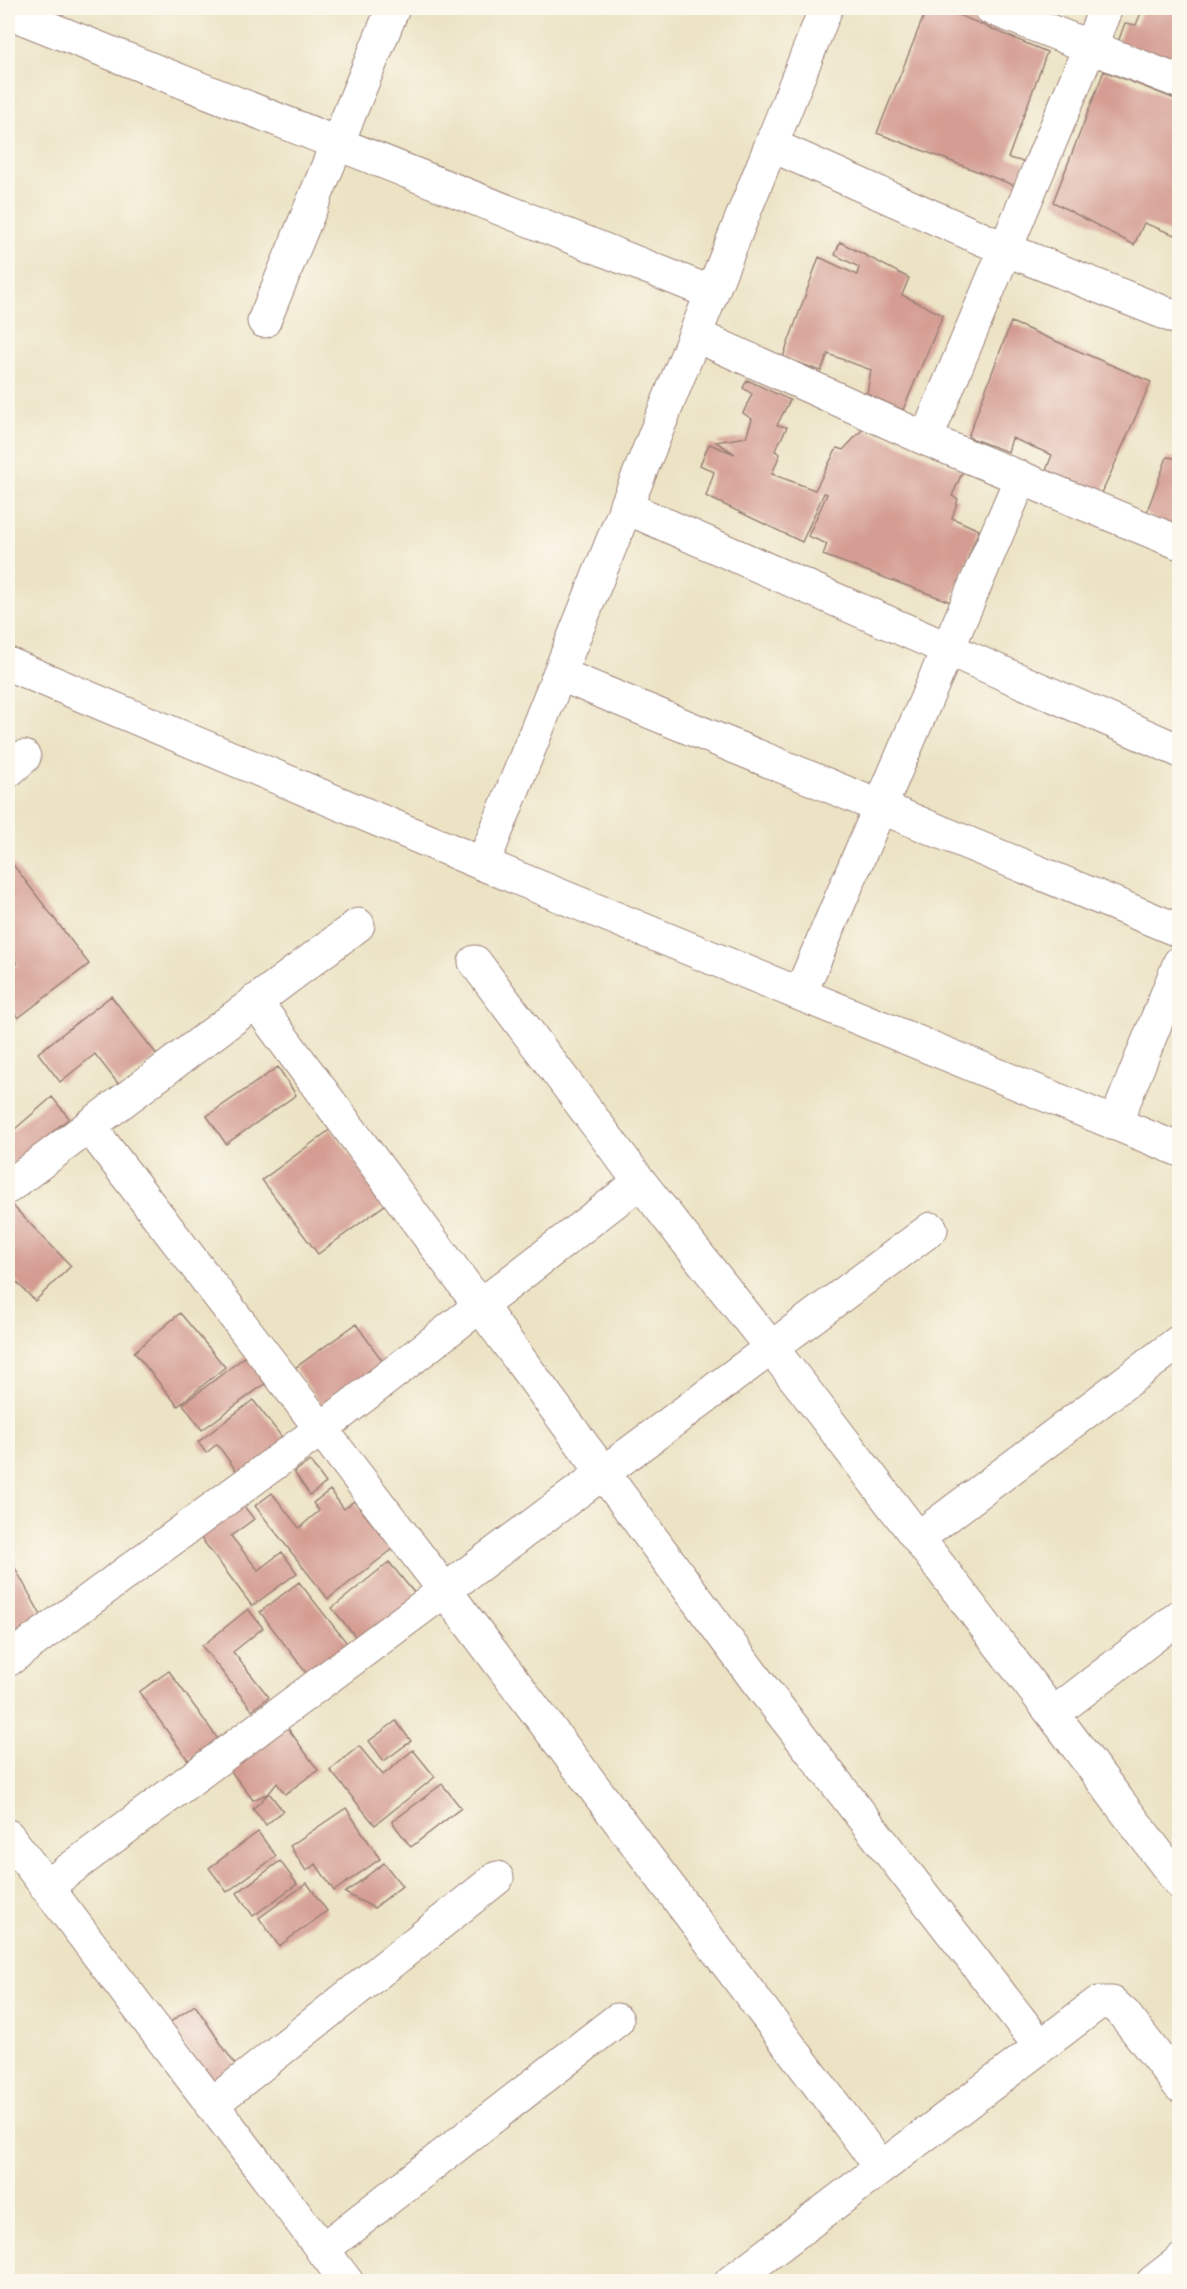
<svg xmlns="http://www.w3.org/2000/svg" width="1187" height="2289" font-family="Mali,sans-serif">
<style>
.building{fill:#d49c92}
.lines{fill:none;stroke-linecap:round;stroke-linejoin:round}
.minor-casing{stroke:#9b8178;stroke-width:35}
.minor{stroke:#fff;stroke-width:33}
</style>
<rect width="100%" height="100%" fill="#fbf7ec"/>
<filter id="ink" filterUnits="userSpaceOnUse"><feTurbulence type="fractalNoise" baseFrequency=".0167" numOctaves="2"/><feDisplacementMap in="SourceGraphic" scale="12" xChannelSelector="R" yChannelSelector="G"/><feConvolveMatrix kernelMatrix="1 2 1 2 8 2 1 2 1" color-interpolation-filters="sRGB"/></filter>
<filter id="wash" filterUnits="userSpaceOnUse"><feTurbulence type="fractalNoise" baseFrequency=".008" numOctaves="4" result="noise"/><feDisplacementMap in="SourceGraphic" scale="24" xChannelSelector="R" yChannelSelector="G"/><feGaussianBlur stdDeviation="1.35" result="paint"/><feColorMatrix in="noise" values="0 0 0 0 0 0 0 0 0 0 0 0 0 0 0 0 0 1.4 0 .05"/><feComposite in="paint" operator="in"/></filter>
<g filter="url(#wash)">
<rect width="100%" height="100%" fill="#ece3c4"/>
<g id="blocks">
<path class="building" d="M927,8h15l105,44 -39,106 17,4 -9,24 -139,-53z
M1143,8h37v56l-62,-22 7,-19 11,2z
M1104,71l76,30v136l-36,-14 -10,22 -81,-43z
M840,242l69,36 -7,17 41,20 -40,95 -36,-16 4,-24 -43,-16 -7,17 -38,-14 36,-100 38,18 2,-8 -24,-12z
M1011,322l140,60 -53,120 -53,-29 7,-18 -40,-17 -4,14 -40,-15z
M747,380l43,20 -13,25 10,2 -12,24 5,3 -8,20 43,16 22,-42 6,2 20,-21 100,42 -11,25 6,3 -6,19 27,12 -28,72 -128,-47 4,-11 -19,-8 19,-42 -3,-1 -22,49 -96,-46 8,-24 -14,-7 9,-21 26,10 -19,-12 30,-5 6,-18 -9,-6 9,-19 -9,-6z
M1167,457l13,2v75l-34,-20z
M8,858l81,106 -71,54 -10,-14v-32l9,-8 -9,-13z
M111,996l47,60 -39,29 -24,-31 -35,28 -22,-29z
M278,1067l18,28 -70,49 -19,-28z
M52,1097l17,21 -54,46 -7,-4v-25z
M331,1129l55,75 -68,50 -56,-74z
M12,1205l59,61 -36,35 -27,-28v-64z
M180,1313l45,54 -47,39 -44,-54z
M356,1324l30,42 -61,44 -30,-42z
M246,1356l20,27 -64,47 -19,-26z
M253,1400l32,41 -45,35 -23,-32 -11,9 -8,-11z
M310,1461l16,22 -16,12 -16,-23z
M330,1490l14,19 10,-8 39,48 -65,50 -73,-93 17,-13 27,35 20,-17 -6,-8z
M240,1501l14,18 -23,17 27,34 24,-18 15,21 -45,33 -54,-72z
M8,1555l41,75 -41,12z
M389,1562l31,38 -57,46 -31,-38z
M299,1582l51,65 -40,31 -50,-66z
M248,1609l15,19 -30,24 36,45 -17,13 -50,-64z
M169,1671l49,68 -30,21 -49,-68z
M396,1721l15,20 -27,20 -15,-20z
M287,1727l31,43 -33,24 -8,-11 -8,10 14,18 -17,14 -13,-16 16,-16 -16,7 -23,-30z
M359,1746l24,29 30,-25 22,27 -60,48 -45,-55z
M442,1784l19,24 -50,39 -19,-25z
M346,1808l34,51 -46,32 -18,-27 -10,7 -16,-25z
M258,1832l18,24 -49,36 -18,-24z
M280,1861l17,23 -44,32 -16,-23z
M384,1863l18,23 -28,22 -29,-15z
M307,1883l20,28 -48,35 -20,-28z
M195,2005l45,67 -25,18 -46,-67z"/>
</g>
</g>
<g filter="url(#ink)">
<use href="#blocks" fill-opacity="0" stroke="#9b8178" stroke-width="1.5"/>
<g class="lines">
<g class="minor-casing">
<path id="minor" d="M991,8l189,74
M8,12l704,281
M771,145l234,104 175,70
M264,321l129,-313
M695,335l231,104 254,104
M926,439l180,-431
M625,507l555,244
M8,664l475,200 343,-856
M559,674l621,257
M8,771l16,-14
M483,864l697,286
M475,962l165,220 163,206 258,337 119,158
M800,994l221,-516
M255,1001l502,680 283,365
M1115,1124l65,-162
M89,1126l357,466 435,575
M8,1187l350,-262
M918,1538l262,-197
M8,1660l313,-231 319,-247
M1053,1714l127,-98
M8,1836l339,446
M46,1887l885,-658
M211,2105l286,-227
M322,2250l295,-230
M731,2282l367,-279h14l12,11 56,72
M1153,2282l27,-21"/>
</g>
<use href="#minor" class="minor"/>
</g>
</g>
<rect width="1187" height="2289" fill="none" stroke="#fbf7ec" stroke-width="30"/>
</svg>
